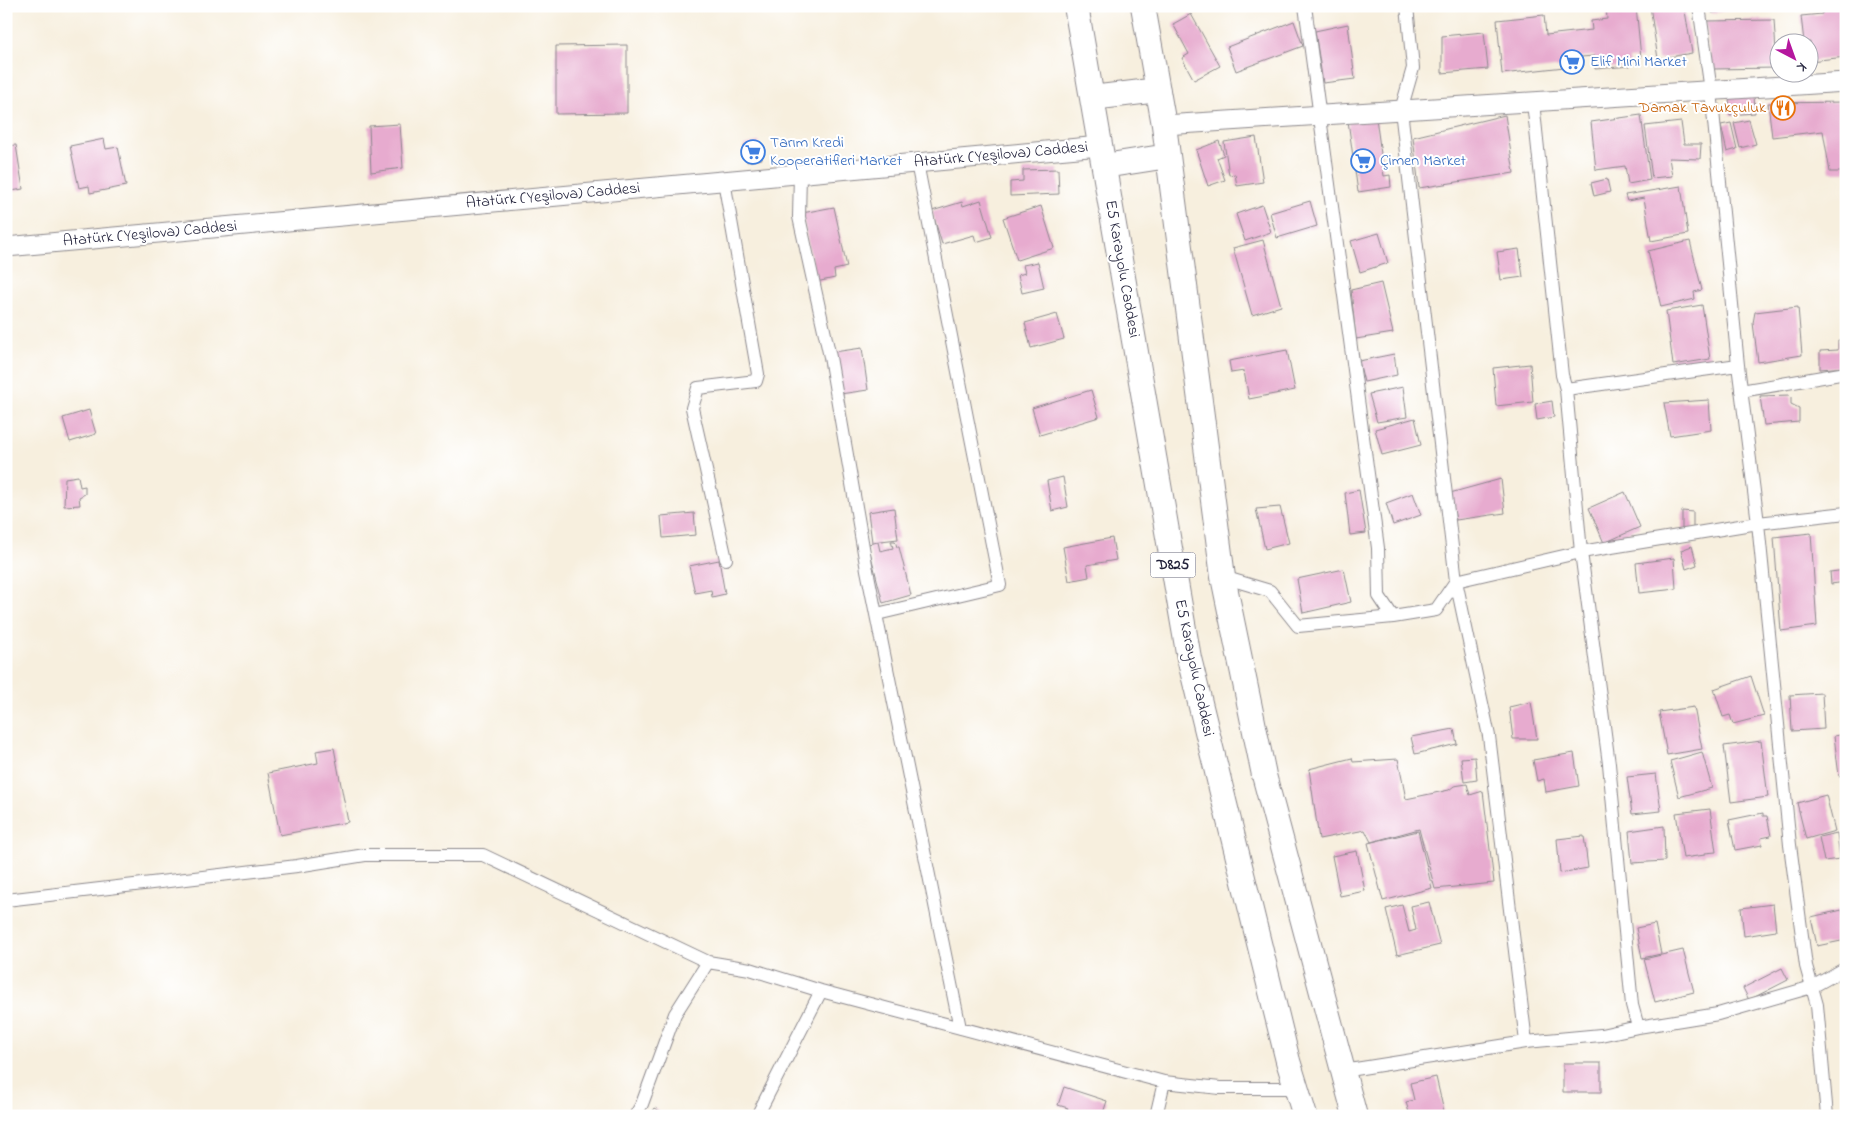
<svg xmlns="http://www.w3.org/2000/svg" width="1852" height="1122" font-family="'Indie Flower',sans-serif">
<style>
.building{fill:#e7abcf}
.lines{fill:none;stroke-linecap:round;stroke-linejoin:round}
.street-casing{stroke:#8c888c;stroke-width:14}
.secondary-casing{stroke:#8c888c;stroke-width:21}
.highway-casing{stroke:#8c888c;stroke-width:26}
.street{stroke:#fff;stroke-width:12}
.secondary{stroke:#fff;stroke-width:19}
.highway{stroke:#fff;stroke-width:24}
.labels{text-anchor:middle;dominant-baseline:central;stroke-width:4;stroke-linejoin:round;paint-order:stroke}
.shield{fill:#fff;stroke:#646476;stroke-width:1}
.shield-label{font-size:15px;font-weight:bold;fill:#22223b}
.shop-label{font-size:16px;fill:#366cbe;stroke:#fff;text-anchor:start}
.food-label{font-size:16px;fill:#c56008;stroke:#fff;text-anchor:end}
.street-label{font-size:16px;fill:#22223b;stroke:#fff}
</style>
<rect width="100%" height="100%" fill="#fff"/>
<filter id="ink" filterUnits="userSpaceOnUse"><feTurbulence type="fractalNoise" baseFrequency=".02" numOctaves="2"/><feDisplacementMap in="SourceGraphic" scale="10" xChannelSelector="R" yChannelSelector="G"/><feConvolveMatrix kernelMatrix="1 2 1 2 8 2 1 2 1" color-interpolation-filters="sRGB"/></filter>
<filter id="wash" filterUnits="userSpaceOnUse"><feTurbulence type="fractalNoise" baseFrequency=".0096" numOctaves="4" result="noise"/><feDisplacementMap in="SourceGraphic" scale="20" xChannelSelector="R" yChannelSelector="G"/><feGaussianBlur stdDeviation="1.12" result="paint"/><feColorMatrix in="noise" values="0 0 0 0 0 0 0 0 0 0 0 0 0 0 0 0 0 1.4 0 .05"/><feComposite in="paint" operator="in"/></filter>
<g filter="url(#wash)">
<rect width="100%" height="100%" fill="#f7efde"/>
<g id="blocks">
<path class="building" d="M1606,6h30l5,52 -12,1 1,7 -35,3 -1,-13 -13,1 1,8 -80,9 -5,-54 47,-5 2,20 46,-5 -1,-9 16,-2z
M1650,6h45l1,3 -11,2 7,42 -34,6z
M1711,6h24v3l-23,4z
M1822,6h18l6,51 -36,4v-19h-6l-3,-26 21,-2z
M1191,14l29,52 -26,14 -12,-22 7,-4 -16,-30z
M1774,20l3,48 -65,1 -6,-48z
M1294,21l9,25 -67,25 -9,-24z
M1348,24l7,55 -32,4 -8,-52z
M1484,32l4,37 -46,4v-37z
M627,45v68l-71,1v-68z
M1754,94l1,19 -25,2 -1,-19z
M1846,102v70h-16l-7,-41 -51,6 -4,-34z
M1505,115l9,58 -95,15 -6,-51z
M1641,115l9,65 -22,4 -3,-18 -29,4 -5,-48z
M1376,118l8,58 6,-1 1,12 -33,5 -10,-71z
M1749,120l7,24 -16,4 -6,-25z
M1681,122l3,22h17l-1,15 -31,-1 3,18 -20,2 -7,-52z
M1731,123l6,26 -10,3 -6,-27z
M400,124l3,44 -32,4 -2,-46z
M1256,137l7,45 -26,4 -2,-12 -6,1 -5,-33z
M104,139l2,10 12,-2 8,39 -36,7 -1,-7 -10,2 -9,-42z
M1219,141l5,14 -7,3 8,22 -17,6 -12,-36z
M759,142l3,17 -15,3 -3,-17z
M16,145l7,44 -17,3v-46z
M1058,169l1,25 -49,2v-14l13,-1v-11z
M1607,179l3,13 -16,4 -3,-13z
M1681,186l7,48 -37,7 -7,-43 -17,3 -2,-6z
M981,200l11,37 -16,5 -2,-7 -32,9 -10,-33 30,-9 1,4z
M1310,201l7,25 -40,12 -7,-25z
M1262,205l9,27 -26,9 -9,-27z
M1041,206l13,42 -37,12 -14,-42z
M834,207l13,60 -13,3 1,8 -19,4 -14,-69z
M1379,233l9,30 -28,9 -9,-31z
M1263,240l18,66 -29,9 -19,-67z
M1690,241l12,49 -8,2 1,7 -34,8 -13,-56z
M1519,249l4,28 -22,3 -4,-28z
M1038,262l6,26 -22,5 -4,-18 7,-2 -2,-8z
M1381,283l12,50 -37,6 -5,-49z
M1702,305l8,54 -37,6 -7,-54z
M1798,307l4,48 -44,7 -5,-39 2,-11z
M1057,314l7,25 -33,9 -6,-25z
M1846,339v28l-26,2v-18l18,-1v-10z
M862,348l6,42 -28,4 -6,-42z
M1287,350l8,40 -46,9 -5,-28 -13,2 -2,-12z
M1394,354l3,21 -33,7 -5,-21z
M1530,364l3,38 -37,4 -3,-38z
M1403,387l4,30 -30,5 -8,-28z
M1091,390l8,27 -59,18 -8,-27z
M1789,395l2,2v7l8,4v14l-35,3 -4,-29z
M1843,397h3v16h-1z
M1709,400l2,30 -41,6 -6,-33z
M1552,401l2,16 -17,3 -2,-16z
M89,410l7,24 -26,8 -7,-24z
M1415,418l6,27 -39,10 -7,-26z
M78,476l2,11 5,-1v8l-6,3 1,8 -16,1 1,-28z
M1063,477l5,30 -16,4 -5,-30z
M1501,479l4,34 -49,7 -6,-27z
M1359,490l7,43 -16,2 -5,-42z
M1625,492l15,35 -36,16 -15,-35z
M1413,493l8,22 -28,10 -7,-22z
M1280,507l9,36 -24,6 -9,-40z
M894,508l4,31 -26,3 -4,-30z
M1682,511l11,1v18l-11,-1z
M694,513l2,22 -33,3 -2,-22z
M1811,533l6,93 -36,5 -7,-94z
M1112,538l4,22 -29,5 2,12 -20,4 -6,-34z
M891,541h4l2,6h2l12,48 -28,8 -15,-59 10,-2 2,9 13,-3z
M1692,546l5,19 -11,4 -5,-19z
M1674,558l2,31 -37,4 -3,-30z
M719,560l6,34 -13,3 -1,-7 -16,3 -6,-27z
M1344,569l7,33 -48,11 -6,-34z
M1846,570v12l-15,2 -1,-12z
M1751,676l13,40 -31,8 -3,-9 -7,2 -9,-28z
M1822,693l2,36 -32,2 -2,-36z
M1531,702l6,37h-24l-4,-32z
M1694,707l8,42 -35,6 -8,-43z
M1454,729l3,15 -42,10 -4,-17z
M1846,734v40l-7,2 -5,-40z
M1761,741l7,56 -37,5 -7,-56z
M334,748l14,74 -68,13 -12,-62 50,-10 -2,-12z
M1702,752l10,36 -33,9 -9,-36z
M1574,753l5,33 -33,6 -2,-13 -7,2 -4,-21z
M1475,757l2,23 -13,2 -3,-24z
M1352,758l1,4 45,-3 8,40 43,-9 5,-4 13,-2 3,11 13,-4 11,92 -59,6 -16,-60 -48,13 -6,-12 -46,9 -10,-70z
M1656,774l5,37 -29,3 -5,-37z
M1826,795l9,36 -29,8 -9,-36z
M1710,809l6,43 -11,1v2l-22,3 -7,-45z
M1763,813v3h4l4,20 -10,2 1,7 -27,5 -6,-30z
M1664,826l1,35 -33,2 -3,-32z
M1418,831l14,57 -49,13 -15,-58z
M1837,833l3,26 -16,2 -5,-24z
M1584,836l4,32 -28,5 -3,-34z
M1357,851l8,40 -25,5 -8,-40z
M1429,902l11,43 -43,10 -11,-46 16,-4 7,27 7,-2 -5,-24z
M1773,904l3,27 -32,5 -3,-28z
M1842,910l4,17v13l-29,6 -6,-29z
M1655,924l6,30 -19,4 -6,-30z
M1683,950l11,42 -39,10 -11,-43z
M1782,968l6,12 -39,20 -6,-12z
M1563,1063h38v29h-38z
M1436,1077l9,39h-35l-4,-14 8,-2 -4,-17z
M1064,1087l43,14 -5,15h-38l4,-8 -10,-3z
M655,1108l12,8h-17z"/>
</g>
</g>
<g filter="url(#ink)">
<use href="#blocks" fill-opacity="0" stroke="#8c888c" stroke-width="1"/>
<g class="lines">
<g class="street-casing">
<path id="street" d="M1305,6l73,542 1,48 14,21 43,-7 20,-29 125,-29 177,-29 88,-10
M1407,6l6,62 -12,42 55,471 33,155 37,306
M1699,6l12,85 27,274 20,158 32,322 16,121 11,39 10,111
M1533,102l29,273 4,14 15,163 28,212 23,241 6,22
M800,174l-1,43 31,140 37,213 93,458
M724,181l34,193 -2,7 -58,7 -6,20 34,151
M1566,389l172,-24
M1741,391l105,-18
M1223,577l47,14 28,35 95,-9
M877,614l123,-29 -83,-422
M6,900l291,-34 68,-11h118l225,107 42,7 71,22 343,91 56,6h76
M1343,1071l183,-29 75,-7 37,-8 80,-13 94,-27 34,-19
M635,1116l7,-12 33,-90 33,-52
M757,1116l64,-125
M1156,1116l8,-34"/>
</g>
<g class="secondary-casing">
<path id="secondary" d="M1164,125l682,-43
M6,247l1094,-101"/>
</g>
<g class="highway-casing">
<path id="highway" d="M1076,6l113,652 99,403 17,55
M1143,6l21,119 59,452 41,198 91,341
M1092,98l66,-8
M1104,166l64,-10"/>
</g>
<use href="#street" class="street"/>
<use href="#secondary" class="secondary"/>
<use href="#highway" class="highway"/>
</g>
</g>
<defs>
<g id="supermarket-ring" transform="scale(1.25)"><circle r="9.5" fill="#fff" stroke="#3f7fe0" stroke-width="1.5"/><path d="M-6-5.5h2.5l.6 2H6L4.5 2H-2.5L-4.4-4H-6ZM-1.5 3.2a1.3 1.3 0 1 0 .1 0ZM3 3.2a1.3 1.3 0 1 0 .1 0Z" fill="#3f7fe0"/></g>
<g id="restaurant-ring" transform="scale(1.25)"><circle r="9.5" fill="#fff" stroke="#e8710a" stroke-width="1.5"/><path d="M-5-6h1v4h1v-4h1v4h1v-4h1v5L-1.5 .5V6h-2V.5L-5-1ZM5-6V6H3V1.5H1.5Q1.5-4 5-6Z" fill="#e8710a"/></g>
</defs>
<g fill-rule="evenodd">
<use href="#supermarket-ring" x="1572" y="62"/>
<use href="#restaurant-ring" x="1783" y="108"/>
<use href="#supermarket-ring" x="753" y="152"/>
<use href="#supermarket-ring" x="1363" y="161"/>
</g>
<g class="labels">
<rect class="shield" x="1150.5" y="552.5" width="45" height="25" rx="4"/>
<g class="shield-label">
<text x="1173" y="565">D825</text>
</g>
<g class="shop-label">
<text x="1590" y="62">Elif Mini Market</text>
<text x="770" y="143">Tarım Kredi<tspan x="770" dy="18">Kooperatifleri Market</tspan></text>
<text x="1380" y="161">Çimen Market</text>
</g>
<g class="food-label">
<text x="1766" y="108">Damak Tavukçuluk</text>
</g>
<g class="street-label">
<text transform="translate(1001 155) rotate(-5)">Atatürk (Yeşilova) Caddesi</text>
<text transform="translate(553 196) rotate(-5)">Atatürk (Yeşilova) Caddesi</text>
<text transform="translate(150 234) rotate(-5)">Atatürk (Yeşilova) Caddesi</text>
<text transform="translate(1122 269) rotate(80)">E5 Karayolu Caddesi</text>
<text transform="translate(1194 668) rotate(78)">E5 Karayolu Caddesi</text>
</g>
</g>
<rect width="1852" height="1122" fill="none" stroke="#fff" stroke-width="25"/>
<g transform="translate(1794 58) rotate(139)"><circle r="24" fill="#ffffff" stroke="#a7a7b1"/>
<path d="M0-4L9 19L0 12L-9 19Z" fill="#b5179e"/>
<text y="-8" font-size="14" font-weight="bold" text-anchor="middle" fill="#22223b">K</text>
</g>
</svg>
